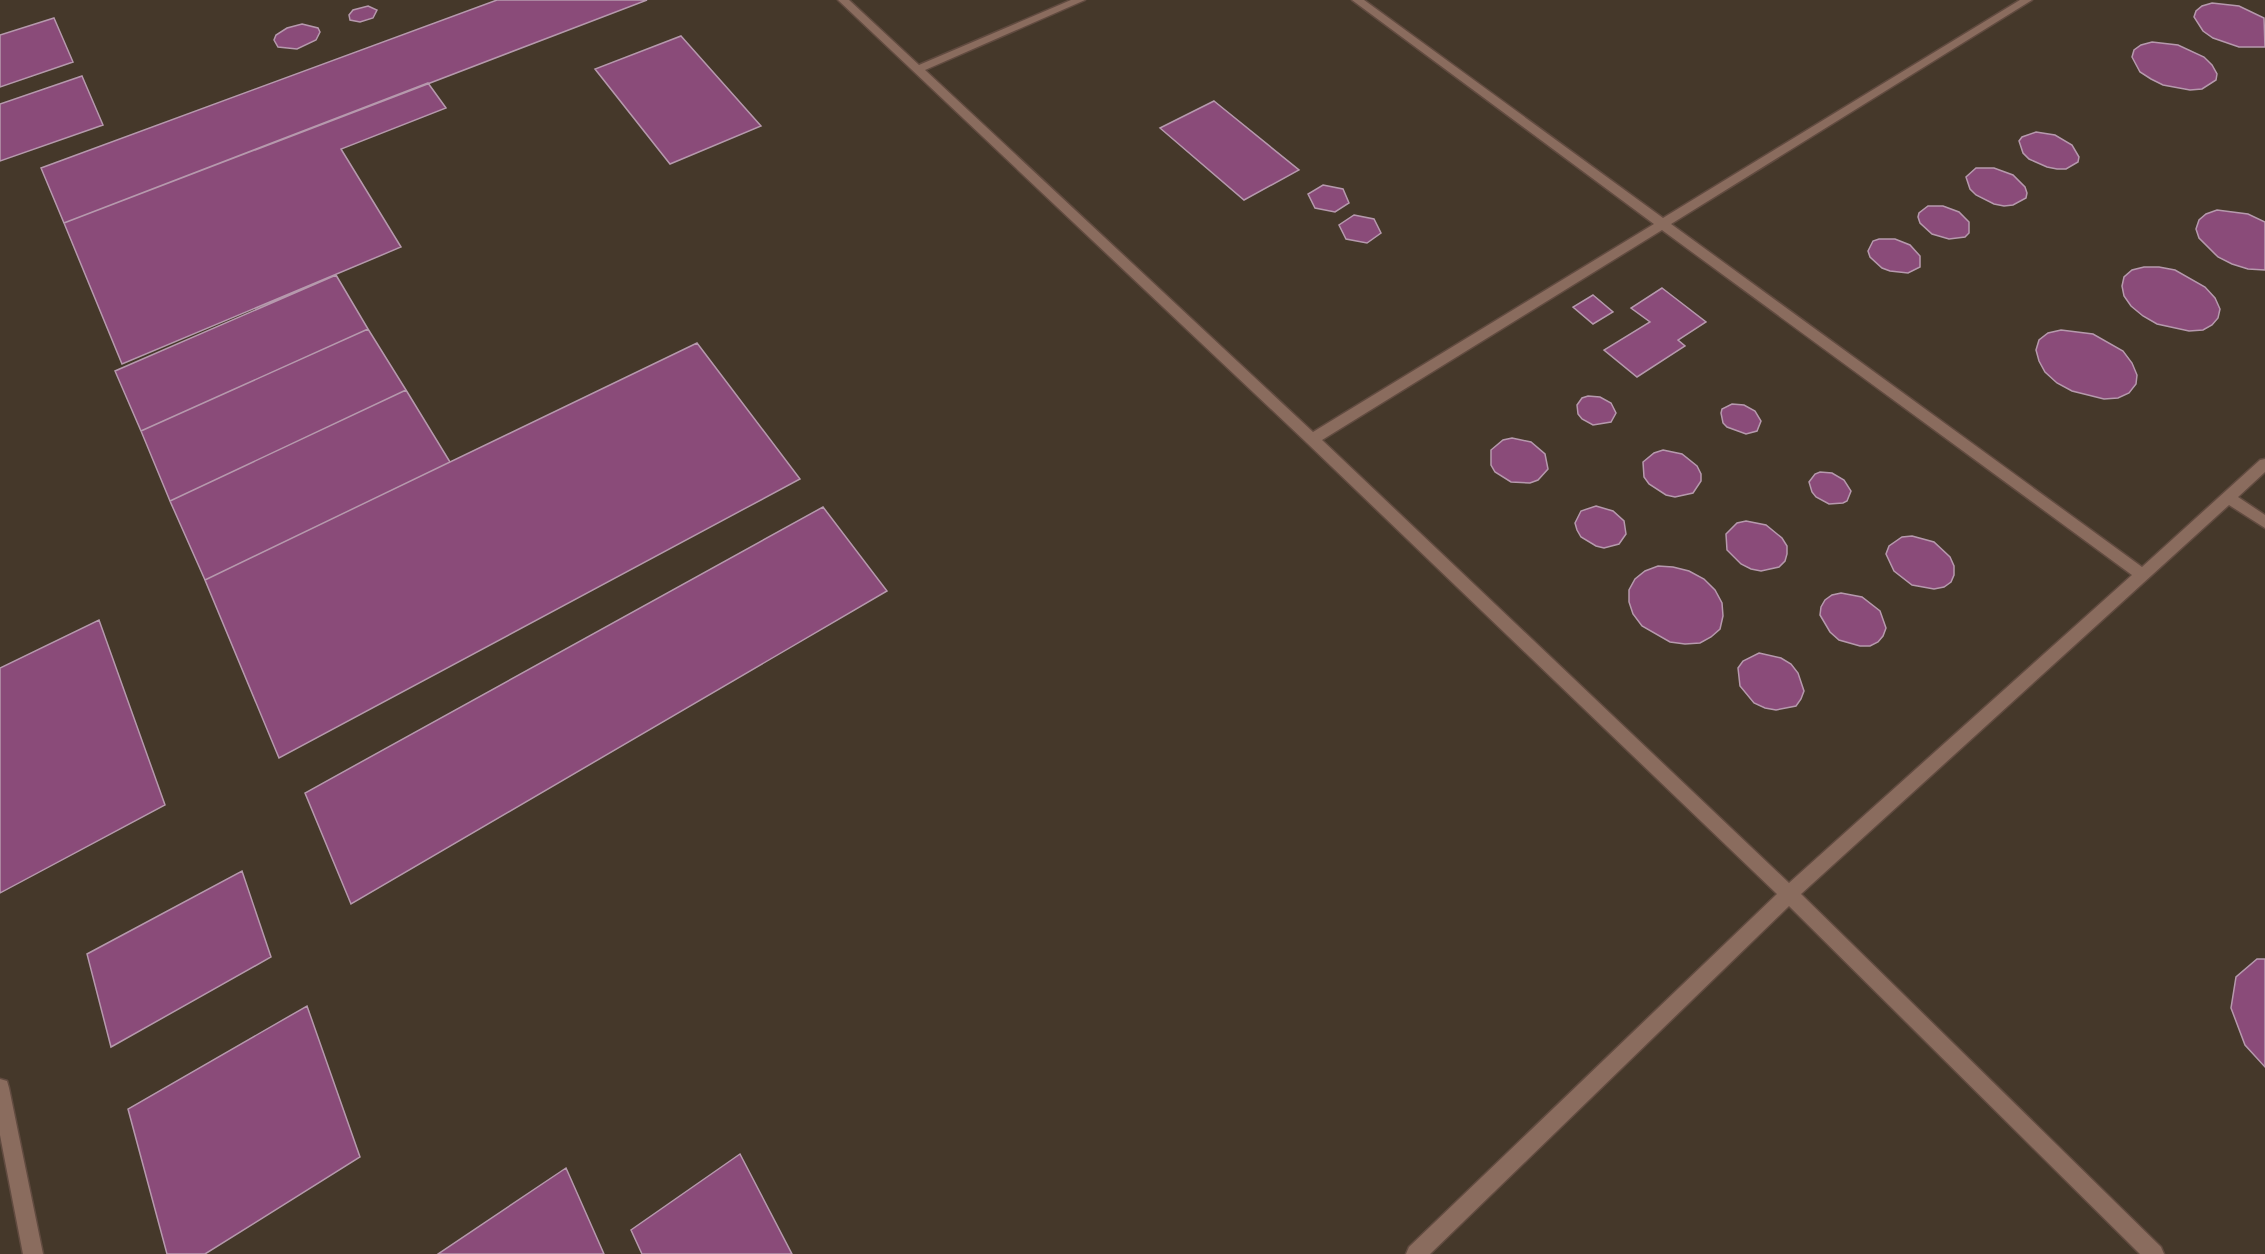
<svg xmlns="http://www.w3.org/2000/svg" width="2265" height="1254" font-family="'Asap Condensed',sans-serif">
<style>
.industrial{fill:#45382a}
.building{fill:#8a4b79;stroke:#b699ad;stroke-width:1.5}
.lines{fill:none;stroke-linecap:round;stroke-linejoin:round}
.lane-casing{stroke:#614b40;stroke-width:3}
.lane{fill:#8a6c5e;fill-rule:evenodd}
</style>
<rect width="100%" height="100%" fill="#462c20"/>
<path class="industrial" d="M0,0h2265v1254h-2265z"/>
<path class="building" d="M497,0h150l-583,223 -23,-55z
M2212,3l27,3 25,12 1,29h-26l-26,-9 -10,-7 -9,-14 2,-6 6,-5z
M368,6l9,4 -4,8 -13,4 -10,-2 -1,-5 4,-5z
M54,18l19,44 -73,25v-52z
M302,24l16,4 2,4 -4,8 -19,9 -19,-2 -4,-7 2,-5 11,-7z
M681,36l80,90 -91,38 -75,-95z
M2152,42l26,3 26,12 8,8 5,9 -1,6 -14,9 -12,1 -27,-5 -12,-6 -11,-7 -8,-15 2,-7 7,-5z
M82,76l21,49 -103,36v-57z
M428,83l18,25 -105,41 60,98 -279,117 -58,-141z
M1214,101l85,69 -55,30 -84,-72z
M2036,132l19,3 17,10 7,12 -1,5 -12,7h-9l-10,-2 -18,-8 -6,-6 -4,-12 3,-4z
M1976,168h18l19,7 12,12 2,6 -1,5 -13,7 -9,1 -10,-2 -18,-9 -6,-6 -4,-12z
M1323,185l20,4 6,14 -14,9 -20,-4 -7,-14z
M1928,206h15l16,6 10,10v11l-4,4 -16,2 -17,-5 -12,-11 -2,-6 1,-4z
M2217,210l31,4 17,8v48l-17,-1 -16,-5 -14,-7 -19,-19 -3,-9 3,-9 7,-6z
M1354,215l20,4 7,14 -14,10 -21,-4 -7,-14z
M1879,239h16l15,6 10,11v11l-12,6 -18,-2 -8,-3 -12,-11 -2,-6 5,-10z
M2144,267h15l16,3 30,17 10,11 5,11 -2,9 -6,7 -9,5 -14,1 -32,-7 -14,-8 -12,-10 -7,-10 -2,-10 2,-9 8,-7z
M336,275l32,54 -227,102 -26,-60z
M1662,288l44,34 -28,18 7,6 -48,31 -33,-27 46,-28 -19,-14z
M1593,295l20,17 -20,12 -20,-17z
M368,329l38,61 -236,111 -29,-70z
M2061,330l32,4 30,17 9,12 5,12 -1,9 -7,9 -11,5 -14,1 -32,-8 -15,-8 -12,-11 -6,-11 -3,-11 3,-10 9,-7z
M697,343l103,136 -521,279 -74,-178z
M406,390l44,72 -245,118 -35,-79z
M1588,396l12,1 11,6 5,10 -5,9 -18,3 -11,-6 -4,-5 -1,-9 5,-7z
M1732,404l12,1 11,6 6,10 -4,10 -11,3 -19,-7 -4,-4 -2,-10 1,-4z
M1512,438l19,4 14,12 3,15 -10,11 -8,3 -19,-1 -16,-10 -4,-7v-15l12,-10z
M1663,450l19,4 15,12 4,8v7l-8,12 -18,4 -9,-2 -17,-11 -5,-7 -1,-15 11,-9z
M1820,472l12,1 12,7 7,11 -4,10 -4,2 -14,1 -13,-7 -4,-5 -3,-10 6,-8z
M1596,506l17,5 11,10 2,13 -7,10 -15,4 -8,-2 -15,-9 -4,-7 -2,-7 6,-12z
M823,507l64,84 -536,313 -46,-111z
M1746,521l20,4 16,13 5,8v8l-2,7 -6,6 -18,4 -10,-2 -10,-5 -14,-14 -1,-16 11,-11z
M1912,536l22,6 16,15 4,9v9l-3,7 -7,5 -10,2 -22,-4 -18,-14 -8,-17 3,-8 13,-9z
M1658,566l15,1 16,4 15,8 11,11 7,13 1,13 -3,13 -9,8 -11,6 -15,1 -15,-2 -28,-16 -9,-12 -4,-12v-12l6,-11 10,-8z
M1841,593l21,4 18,14 6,17 -3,8 -5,6 -8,4h-10l-21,-6 -9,-8 -10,-17 1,-8 4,-7 7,-5z
M99,620l66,185 -165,88v-225z
M1759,653l22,5 10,6 7,9 6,18 -3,8 -5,7 -20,4 -11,-2 -11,-5 -14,-17 -2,-18 5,-7z
M242,871l29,86 -160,90 -24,-93z
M2257,959h8v108l-20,-22 -14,-37 5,-31z
M307,1006l53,151 -155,97h-38l-39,-145z
M740,1154l52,100h-150l-11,-24z
M566,1168l38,86h-166z"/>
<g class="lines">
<g class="lane-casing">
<path id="lane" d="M838,0h11l70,65 152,-65h14l-160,70 388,362 341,-208 -302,-224h12l299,218 357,-218h12l-361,224 471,343 118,-107 5,-1v13l-27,25 27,18v13l-36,-23 -428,389 360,353 3,7h-24l-351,-348 -359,348h-24l3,-7 368,-353 -470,-451zM1662,230l470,345 -343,308 -467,-443z
M0,1079l7,2 2,7 34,166h-20l-23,-119z"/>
</g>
<use href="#lane" class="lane"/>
</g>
</svg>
